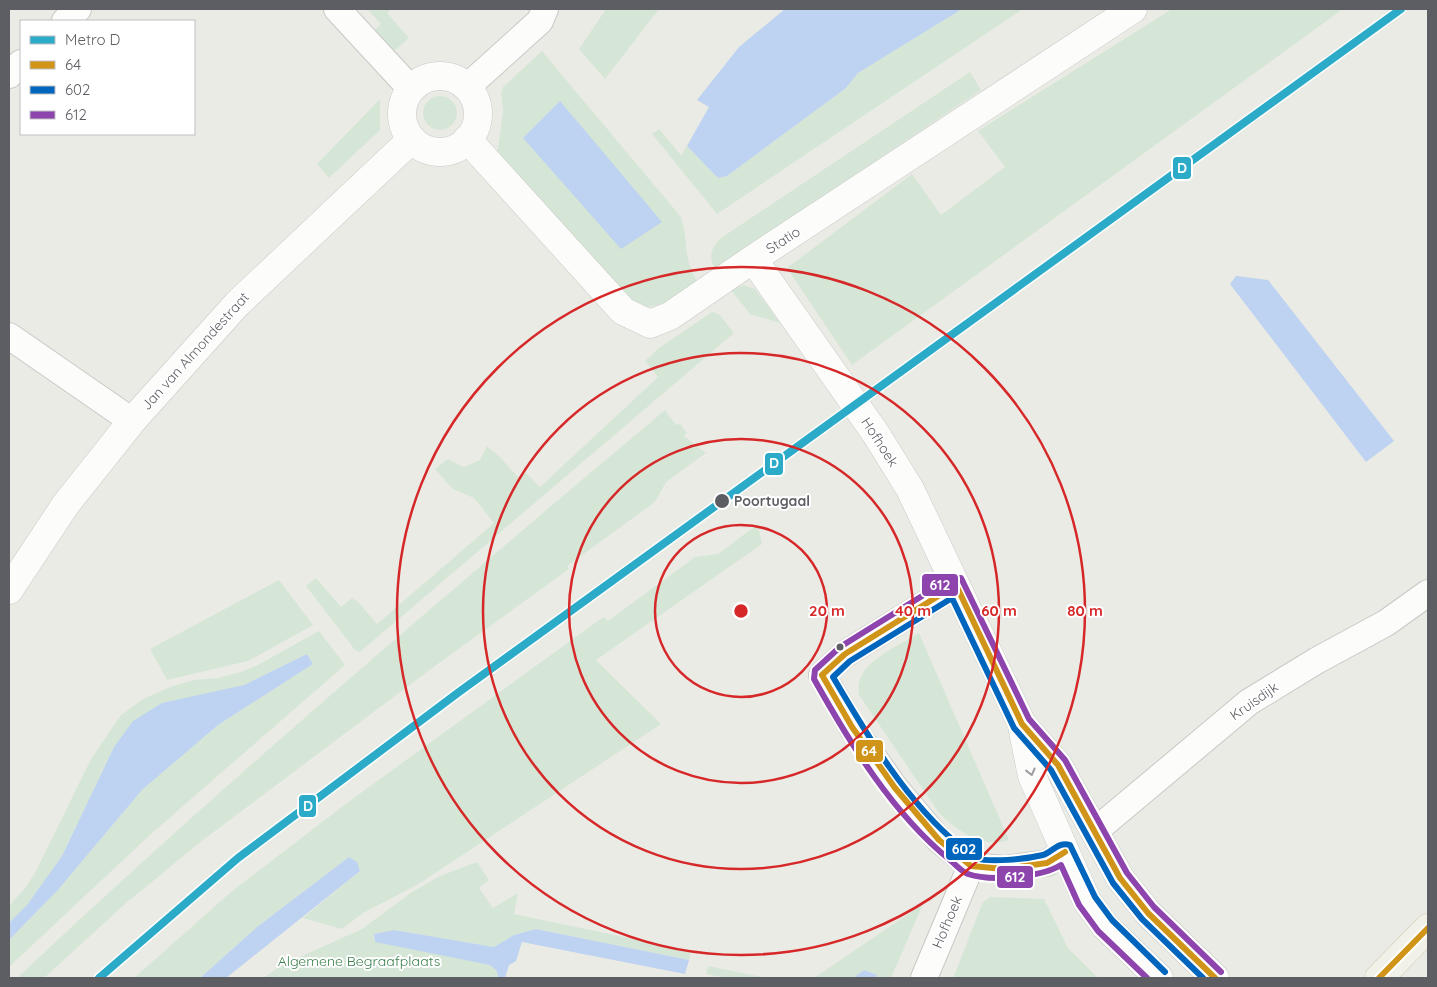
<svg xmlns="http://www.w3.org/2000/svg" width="1437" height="987" font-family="Quicksand,sans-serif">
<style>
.green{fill:#d5e6d6}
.water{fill:#bed2f1}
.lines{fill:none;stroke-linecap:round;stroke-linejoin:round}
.minor-casing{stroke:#c8c8c6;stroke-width:28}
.tertiary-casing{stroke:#c8c8c6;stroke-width:29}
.primary-casing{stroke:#d0ceb7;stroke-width:29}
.minor{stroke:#fcfcfb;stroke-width:26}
.tertiary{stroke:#fcfcfb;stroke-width:28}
.primary{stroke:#f1f1e8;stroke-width:28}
.bus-1-casing{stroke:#fff;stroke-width:10}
.bus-2-casing{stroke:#fff;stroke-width:10}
.bus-3-casing{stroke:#fff;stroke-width:10}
.bus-1{stroke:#d09419;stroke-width:6}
.bus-2{stroke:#0065bd;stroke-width:6}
.bus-3{stroke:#8e44ad;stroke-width:6}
.metro-1-casing{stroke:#fff;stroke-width:11}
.metro-1{stroke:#2babc8;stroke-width:8}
.oneway{stroke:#9c9da0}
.ring{fill:none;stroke:#d62828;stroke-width:2.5}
.stop-dot{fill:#5c5e63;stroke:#fff;stroke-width:2}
.labels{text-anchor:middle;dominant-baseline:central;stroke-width:4;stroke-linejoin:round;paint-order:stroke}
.street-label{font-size:14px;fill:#5c5e63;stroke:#fff}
.stop-label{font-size:14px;font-weight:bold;fill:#5c5e63;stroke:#fff;text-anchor:start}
.park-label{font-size:14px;fill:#3e804d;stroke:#fff}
.centre{fill:#d62828;stroke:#fff;stroke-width:2.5}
.ring-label{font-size:15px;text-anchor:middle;font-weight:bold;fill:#d62828;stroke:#fff;stroke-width:4;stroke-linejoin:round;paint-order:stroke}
.line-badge{stroke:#fff;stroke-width:2}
.badge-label{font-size:14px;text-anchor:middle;font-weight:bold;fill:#fff}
</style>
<rect width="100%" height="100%" fill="#ebebe6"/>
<path class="green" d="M367,9h24l-4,4 22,25 -17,15 -19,-21 8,-8z
M606,9h53l-54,70 -26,-30z
M962,9h61l-306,205 -65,-80 7,-5 22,26 6,-9 31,32 9,-2 119,-88 12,-15z
M1172,9h171l-491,356 -65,-97 125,-94 29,41 64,-48 -27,-36z
M542,51l139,166c8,24 1,39 16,64 -20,13 -42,36 -66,20l-136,-147 3,-5 5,-37 -2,-19 2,-6z
M970,72l11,18 -265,178 -2,-1c-6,-12 -2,-20 7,-29z
M423 113a17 17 0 1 1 34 0a17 17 0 1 1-34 0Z
M380,99v31l-51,48 -12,-14z
M744,285l11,4 25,34 -30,-9 -19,-24z
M712,312l8,3 14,18 -374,319 -5,-2 -49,-64 10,-8 25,29 11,-9 6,4 19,22 117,-101 -20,-25 -21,-9 -18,-20 13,-10 16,8 16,-7 7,-14 12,10 19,21 7,-5 15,15 118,-110 -13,-16 14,-13z
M665,410l11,15 4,-1 7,9 -3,3 22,17 -40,29 -11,20 -88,64 2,3 -130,94 -236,177 -77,63 -82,75h-27c209,-197 428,-383 648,-568z
M758,524l4,20 -166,116 65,64 -244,161 -54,28 -21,16 -39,-11 57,-47 -11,-14 -92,70 -57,51h-66l97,-86 120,-92 244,-177 9,-6 4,4 87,-64 23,-3z
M279,580l34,45 -65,36 -81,19 -17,-31z
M319,631l26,34 -194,169 -142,133v-27l48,-49 85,-101 76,-65 95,-61 -6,-10 -63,31 -19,5 -111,57 -52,109 -35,49 -18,18v-17l17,-19 10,-16 55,-112 30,-44 22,-16 27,-12 24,-7 24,-2 23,-6 17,-7z
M919,633l90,207c-27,9 -51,-9 -70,-27l-80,-118c-6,-32 37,-47 60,-62z
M477,862l12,18 -10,8 14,20 25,-15 -4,21 177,37 -2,9 -153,-31 -22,6 -20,12 -100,-17 -20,4v6l116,25 7,6 1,7h-235l19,-13 80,-36 50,-37 28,-16z
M990,897l54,2 24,49 30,30h-145l30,-76z
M923,904l-32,74h-15l1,-3 -13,-5 -11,8h-39z
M708,966l59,12h-40l-21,-4z"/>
<path class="water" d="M785,9h177l-104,64 -12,15 -119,88 -9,2 -31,-32 22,-39 -12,-7 42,-53z
M560,101l102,121 -41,27 -98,-111z
M1236,276l32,4 126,161 -28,21 -136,-178z
M307,654l6,10 -95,61 -76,65 -85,101 -48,49v-17l18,-18 35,-49 52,-109 19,-26 29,-18 82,-18z
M349,857l8,5 3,9 -134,107h-26l57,-51z
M536,929l153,31 -4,14 -163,-32 -6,19 -7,4 -4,13h-7l-1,-7 -7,-6 -115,-23 -1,-8 20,-4 100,17 20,-12z
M864,970l13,5 -1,3h-23z"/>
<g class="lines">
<g class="minor-casing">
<path id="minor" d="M337,9l74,80
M65,21l13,-12
M9,75l12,-12
M467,87l63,-57 10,-9 5,-12
M9,336l123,85
M956,585l-111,69 -23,21 30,52 43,61 44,52 32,26 33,3 43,-6 18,-11
M1095,831l154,-129 67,-41 70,-38 42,-30
M924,978l47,-112"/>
</g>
<g class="tertiary-casing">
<path id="tertiary" d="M402 114a38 38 0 1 1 76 0a38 38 0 1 1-76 0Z
M467,139l156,172 27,13 20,-8 83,-57 380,-250
M753,259l123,175 34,55 112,235 36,41 62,113 28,35 67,65
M9,590l57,-86 66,-83 105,-117 175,-165
M1022,726l10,50 55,125 18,25 54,52"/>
</g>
<g class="primary-casing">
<path id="primary" d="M1379,978l49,-50"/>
</g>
<use href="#minor" class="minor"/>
<use href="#tertiary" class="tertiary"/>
<use href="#primary" class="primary"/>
<g class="bus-1-casing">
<path id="bus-1" d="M956,585l-111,69 -23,21 30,52 43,61 44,52 32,26 33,3 43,-6 18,-11
M956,585l66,139 36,41 62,113 28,35 67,65
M1379,978l49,-50"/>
</g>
<g class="bus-2-casing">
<path id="bus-2" d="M1165,972l-53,-52 -17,-23 -25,-52c-11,-4 -18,7 -27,10 -17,4 -53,8 -68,3 -5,-2 -11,-9 -15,-12 -53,-43 -93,-111 -127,-169l17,-16 102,-63 62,130 37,42 62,113 29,36 61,59"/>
</g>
<g class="bus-3-casing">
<path id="bus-3" d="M1147,978l-49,-47 -19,-26 -18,-40c-20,12 -70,17 -93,9 -6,-2 -12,-9 -18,-14 -58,-47 -100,-117 -136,-181l1,-9 25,-23 111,-69h10l68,141 36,41 62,113 27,34 67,65"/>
</g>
<use href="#bus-1" class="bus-1"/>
<use href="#bus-2" class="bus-2"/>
<use href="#bus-3" class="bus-3"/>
<g class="metro-1-casing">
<path id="metro-1" d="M99,978l139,-120 221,-166 942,-683"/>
</g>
<use href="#metro-1" class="metro-1"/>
</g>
<defs><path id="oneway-chevron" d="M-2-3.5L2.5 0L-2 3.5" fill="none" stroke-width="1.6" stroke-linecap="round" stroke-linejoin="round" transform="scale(1.25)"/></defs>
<use class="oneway" href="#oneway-chevron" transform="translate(1031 772) rotate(76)"/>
<g class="ring">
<circle cx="741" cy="611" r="86"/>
<circle cx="741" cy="611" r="172"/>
<circle cx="741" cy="611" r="258"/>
<circle cx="741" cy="611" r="344"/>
</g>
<g class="stop-dot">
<circle cx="722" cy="501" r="8"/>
<circle cx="840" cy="647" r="4.5"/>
</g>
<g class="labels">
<g class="street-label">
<text transform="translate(783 240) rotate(-33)">Statio</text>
<text transform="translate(195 351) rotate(-48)">Jan van Almondestraat</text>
<text transform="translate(880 442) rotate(57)">Hofhoek</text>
<text transform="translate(1254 701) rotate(-35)">Kruisdijk</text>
<text transform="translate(947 922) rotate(-67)">Hofhoek</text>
</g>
<g class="stop-label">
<text x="734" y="501">Poortugaal</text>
</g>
<g class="park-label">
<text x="359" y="961">Algemene Begraafplaats</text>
</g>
</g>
<circle cx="741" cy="611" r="8" class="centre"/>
<g class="ring-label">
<text x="827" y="616">20 m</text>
<text x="913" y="616">40 m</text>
<text x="999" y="616">60 m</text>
<text x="1085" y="616">80 m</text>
</g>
<g class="line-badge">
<rect x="1172" y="156" width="20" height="24" rx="5" fill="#2babc8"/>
<rect x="764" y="452" width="20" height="24" rx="5" fill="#2babc8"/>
<rect x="921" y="573" width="38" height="24" rx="5" fill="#8e44ad"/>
<rect x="855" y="739" width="29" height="24" rx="5" fill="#d09419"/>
<rect x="298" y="794" width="19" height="24" rx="5" fill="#2babc8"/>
<rect x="945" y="837" width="38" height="24" rx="5" fill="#0065bd"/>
<rect x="996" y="865" width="38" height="24" rx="5" fill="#8e44ad"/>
</g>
<g class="badge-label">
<text x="1182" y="173">D</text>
<text x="774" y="468">D</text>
<text x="940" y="590">612</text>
<text x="869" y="756">64</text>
<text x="308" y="811">D</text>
<text x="964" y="854">602</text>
<text x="1015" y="882">612</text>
</g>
<rect width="1437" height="987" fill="none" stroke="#5c5e63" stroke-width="20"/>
<rect x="20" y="20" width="175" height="115" fill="#ffffff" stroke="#bebfc1"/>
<rect x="30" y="36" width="25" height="8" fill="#2babc8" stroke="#bebfc1"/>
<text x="65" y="45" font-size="15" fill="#5c5e63">Metro D</text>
<rect x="30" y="61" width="25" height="8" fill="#d09419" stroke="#bebfc1"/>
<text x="65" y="70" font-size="15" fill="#5c5e63">64</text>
<rect x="30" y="86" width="25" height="8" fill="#0065bd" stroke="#bebfc1"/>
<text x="65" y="95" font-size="15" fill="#5c5e63">602</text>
<rect x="30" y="111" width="25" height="8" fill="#8e44ad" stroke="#bebfc1"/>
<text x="65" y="120" font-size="15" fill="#5c5e63">612</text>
</svg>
